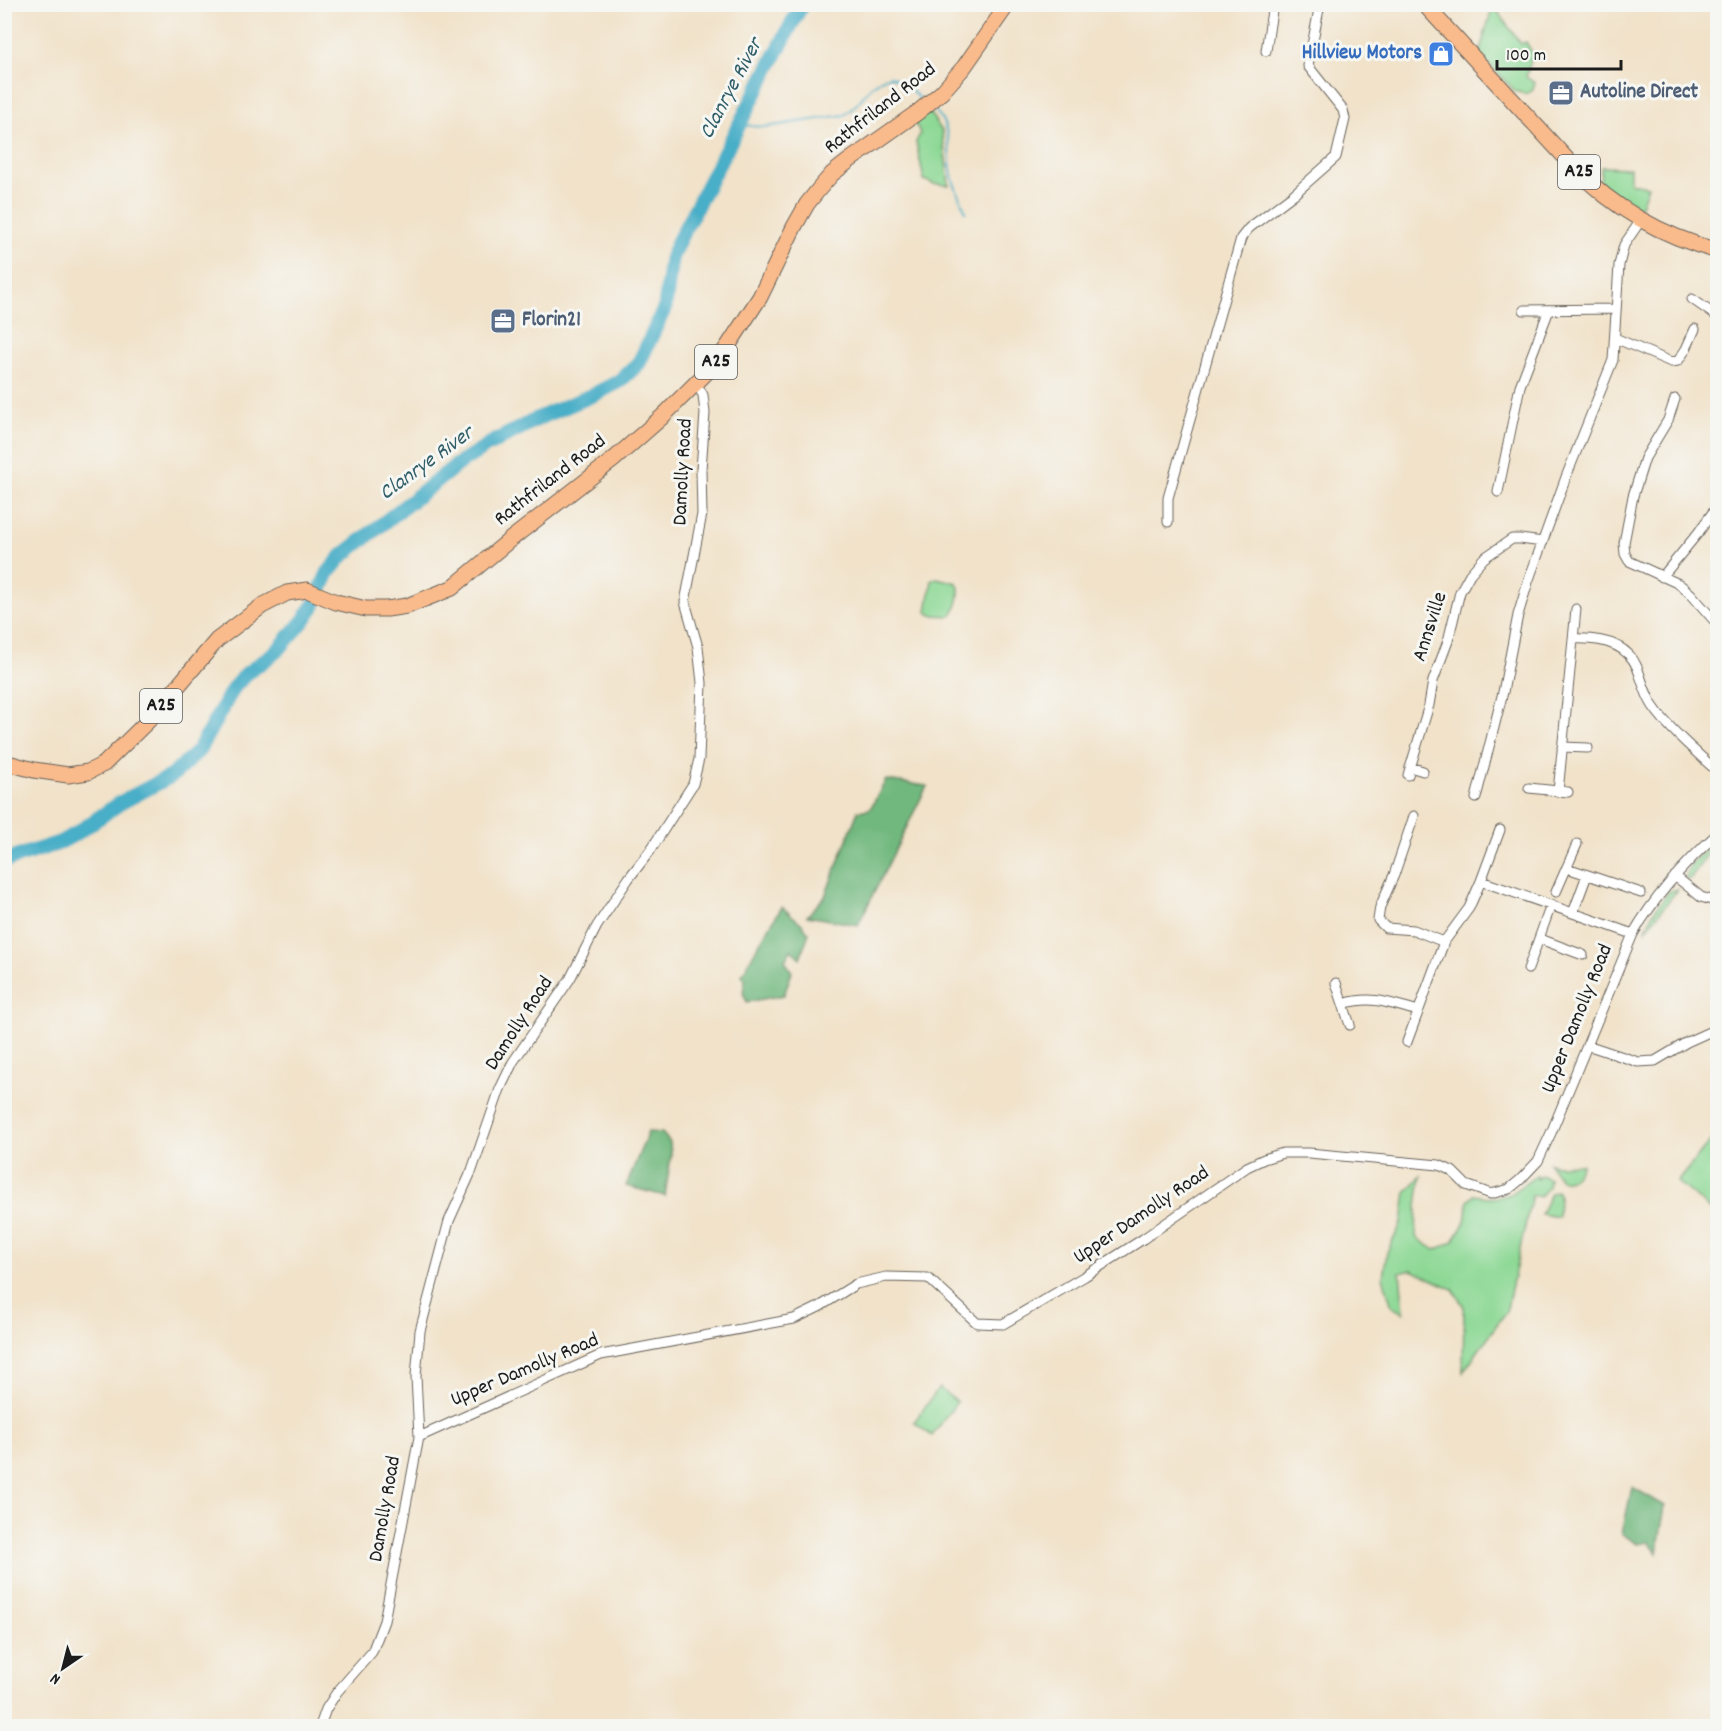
<svg xmlns="http://www.w3.org/2000/svg" width="1722" height="1731" font-family="Dekko,sans-serif">
<style>
.green{fill:#8cd894;stroke:#547a58;stroke-width:1.5}
.forest{fill:#71b87e;stroke:#466a4d;stroke-width:1.5}
.lines{fill:none;stroke-linecap:round;stroke-linejoin:round}
.stream{stroke:#48aec7;stroke-width:2}
.river{stroke:#48aec7;stroke-width:15}
.minor-casing{stroke:#676159;stroke-width:11}
.primary-casing{stroke:#676159;stroke-width:17}
.minor{stroke:#fff;stroke-width:9}
.primary{stroke:#fabb8c;stroke-width:15}
.labels{text-anchor:middle;dominant-baseline:central;stroke-width:6;stroke-linejoin:round;paint-order:stroke}
.shield{fill:#f6f6f2;stroke:#5d5d5c;stroke-width:1.5}
.shield-label{font-size:20px;font-weight:bold;fill:#1c1c1c}
.shop-label{font-size:21px;font-weight:bold;fill:#366cbe;stroke:#f6f6f2;text-anchor:end}
.service-label{font-size:21px;font-weight:bold;fill:#4e5e75;stroke:#f6f6f2;text-anchor:start}
.street-label{font-size:21px;fill:#1c1c1c;stroke:#f6f6f2}
.water-label{font-size:22px;font-style:italic;fill:#305e69;stroke:#f6f6f2}
</style>
<rect width="100%" height="100%" fill="#f6f6f2"/>
<filter id="ink" filterUnits="userSpaceOnUse"><feTurbulence type="fractalNoise" baseFrequency=".0167" numOctaves="2"/><feDisplacementMap in="SourceGraphic" scale="12" xChannelSelector="R" yChannelSelector="G"/><feConvolveMatrix kernelMatrix="1 2 1 2 8 2 1 2 1" color-interpolation-filters="sRGB"/></filter>
<filter id="wash" filterUnits="userSpaceOnUse"><feTurbulence type="fractalNoise" baseFrequency=".008" numOctaves="4" result="noise"/><feDisplacementMap in="SourceGraphic" scale="24" xChannelSelector="R" yChannelSelector="G"/><feGaussianBlur stdDeviation="1.35" result="paint"/><feColorMatrix in="noise" values="0 0 0 0 0 0 0 0 0 0 0 0 0 0 0 0 0 1.4 0 .05"/><feComposite in="paint" operator="in"/></filter>
<g filter="url(#wash)">
<rect width="100%" height="100%" fill="#f1e2c9"/>
<path class="green" d="M1493,5l28,39 5,-2 7,12 -7,23 9,6 -3,8 -7,3 -10,-3 -36,-37z
M929,112l13,19 7,54 -15,-1 -10,-4 -8,-38 4,-8 -2,-6 -4,-4z
M1601,167l29,1v15l18,3 -7,20 -5,3 -36,-24z
M937,578l20,5c5,8 0,26 -6,33l-20,-1 -4,-3 5,-32z
M1714,845l-24,34h-4c1,-17 15,-25 28,-34z
M1678,889l-33,42 8,-18 16,-22z
M1717,1133v82l-40,-33z
M1548,1162l6,3 28,-1c-4,9 -9,18 -21,16z
M1537,1175v4l4,-4 8,4 -1,8 -8,10 -8,-2 -26,117 -43,60 1,-65 -11,-18 -41,-19 -12,3 4,40 -12,-6 -9,-30 4,-25 15,-30 4,-30 15,-16 -4,30 -1,31 19,13 18,-8 12,-20 3,-22 5,-5 23,3 15,-4z
M1557,1191l2,3 -1,23 -17,-3 10,-21z
M939,1388l18,14 -25,34 -18,-14z"/>
<path class="forest" d="M886,780l41,6 -69,139 -51,-9 18,-20 33,-85 12,-2z
M782,907l19,16 8,10 -9,25 -9,-8 -6,11 7,11 -8,23 -37,7 -4,-9 2,-13 -3,-5 15,-28z
M648,1132l14,1 8,9 1,14 -6,40 -39,-10z
M1632,1487l33,19 -8,47 -8,-11 -11,2 -16,-10z"/>
<g class="lines">
<path class="stream" d="M933,109c20,16 14,45 19,67 3,12 9,25 14,36
M739,125l27,2 78,-12c19,-11 21,-31 46,-39l14,7 17,17"/>
<path class="river" d="M4,861l55,-18 18,-10 43,-30 53,-28 25,-24 36,-64 12,-13 32,-24 26,-30 9,-13 15,-34 14,-17 116,-92 30,-19 51,-27 56,-24 25,-13 19,-18 26,-56 6,-48 7,-17 124,-238"/>
</g>
</g>
<g filter="url(#ink)">
<g class="lines">
<g class="minor-casing">
<path id="minor" d="M1266,51l7,-47
M1692,299l26,18
M1524,310l92,-1
M1615,338l56,24 7,-1 8,-12 9,-20
M1675,399l-7,21 -23,38 -12,38 -9,47 1,11 4,7 50,23 12,10 27,31
M1498,492l22,-106 29,-76
M1168,522v-24l73,-260 8,-10 45,-34 42,-37 9,-38 -2,-9 -35,-44 12,-62
M1662,577l36,-44 20,-28
M1573,639c24,-1 53,3 64,28 5,13 8,27 16,39 14,21 45,48 65,66
M1562,747l26,1
M1410,767l13,4
M1408,775l21,-70 4,-24 15,-40 12,-49 10,-18 14,-16 28,-19h8l23,3
M1529,788l39,4
M1558,792l18,-183
M1476,798l27,-106 15,-77 10,-33 38,-105 47,-117 6,-95 5,-20 17,-25
M1414,816l-20,59 -14,32 -2,13 8,8 28,2 30,12 25,-34 12,-27 19,-51
M1567,868l74,25
M1675,876l26,21 17,5
M1481,881l152,53
M1556,892l21,-48
M1573,913l14,-38
M1540,939l43,16
M1528,969l23,-64
M1336,983l14,42
M1343,1004c30,-9 46,-1 75,7
M1407,1042l37,-100
M1587,1045l51,17 17,-1 32,-19 31,-14
M419,1437l182,-82 193,-36 25,-12 37,-23 30,-7 42,1 49,45 26,1 82,-48 58,-37 104,-72 17,-8 19,-6h26l130,12 13,6 14,14 25,9 18,-5 11,-9 18,-19 13,-28 82,-199c22,-38 53,-72 85,-101
M320,1726l6,-17 11,-17 35,-40 12,-31 35,-184 -3,-61 4,-45 29,-110 23,-51 28,-81 13,-27 57,-83 27,-53 32,-48 21,-27 43,-67 6,-25 3,-76 -4,-36 -13,-45 17,-88 -1,-44 4,-57 -2,-18 -7,-12"/>
</g>
<g class="primary-casing">
<path id="primary" d="M1424,4l151,164c39,41 88,68 143,83
M4,762l30,8 34,5 20,-3 16,-8 46,-45 67,-79 45,-34 25,-13 20,-3 29,12 30,7h21l20,-3 45,-18 59,-49 102,-79 49,-43 43,-43 21,-25 34,-52 34,-70 13,-23 12,-15 13,-15 18,-14 68,-48 24,-20 22,-25 44,-63"/>
</g>
<use href="#minor" class="minor"/>
<use href="#primary" class="primary"/>
</g>
</g>
<defs>
<g id="shop-square" transform="scale(1.35)"><rect x="-9" y="-9" width="18" height="18" rx="4" fill="#3f7fe0" stroke="#f6f6f2"/><path d="M-5-2.5h2.3a2.7 3.5 0 0 1 5.4 0H5L5.5 6h-11ZM-1.5-2.5h3a1.5 2.3 0 0 0-3 0Z" fill="#fff"/></g>
<g id="office-square" transform="scale(1.35)"><rect x="-9" y="-9" width="18" height="18" rx="4" fill="#5c6f8a" stroke="#f6f6f2"/><path d="M-6-3h4V-5.5h4V-3h4V5H-6ZM-1-4.5V-3h2v-1.5ZM-6 0V1H6V0Z" fill="#fff"/></g>
</defs>
<g fill-rule="evenodd">
<use href="#shop-square" x="1441" y="54"/>
<use href="#office-square" x="1561" y="93"/>
<use href="#office-square" x="503" y="321"/>
</g>
<g class="labels">
<g class="shield">
<rect x="1558" y="155" width="42" height="34" rx="4.5"/>
<rect x="695" y="345" width="42" height="34" rx="4.5"/>
<rect x="140" y="689" width="42" height="34" rx="4.5"/>
</g>
<g class="shield-label">
<text x="1579" y="172">A25</text>
<text x="716" y="362">A25</text>
<text x="161" y="706">A25</text>
</g>
<g class="shop-label">
<text x="1422" y="54">Hillview Motors</text>
</g>
<g class="service-label">
<text x="1580" y="93">Autoline Direct</text>
<text x="522" y="321">Florin21</text>
</g>
<g class="street-label">
<text transform="translate(881 109) rotate(-38)">Rathfriland Road</text>
<text transform="translate(684 472) rotate(-87)">Damolly Road</text>
<text transform="translate(551 481) rotate(-38)">Rathfriland Road</text>
<text transform="translate(1431 627) rotate(-72)">Annsville</text>
<text transform="translate(1578 1019) rotate(-68)">Upper Damolly Road</text>
<text transform="translate(520 1024) rotate(-57)">Damolly Road</text>
<text transform="translate(1142 1216) rotate(-34)">Upper Damolly Road</text>
<text transform="translate(525 1371) rotate(-23)">Upper Damolly Road</text>
<text transform="translate(386 1509) rotate(-80)">Damolly Road</text>
</g>
<g class="water-label">
<text transform="translate(732 89) rotate(-62)">Clanrye River</text>
<text transform="translate(427 464) rotate(-36)">Clanrye River</text>
</g>
</g>
<rect width="1722" height="1731" fill="none" stroke="#f6f6f2" stroke-width="24"/>
<g transform="translate(63 1668) rotate(215)" stroke="#f6f6f2" stroke-width="4.5" paint-order="stroke">
<path d="M0-4.5L10 22L0 15L-10 22Z" fill="#1c1c1c"/>
<text y="-9" font-size="16" font-weight="bold" text-anchor="middle" fill="#1c1c1c">N</text>
</g>
<path d="M1497 60v9h124v-9" fill="none" stroke="#1c1c1c" stroke-width="3"/>
<text x="1506" y="60" font-size="18" fill="#1c1c1c" stroke="#f6f6f2" stroke-width="4.5" paint-order="stroke">100 m</text>
</svg>
